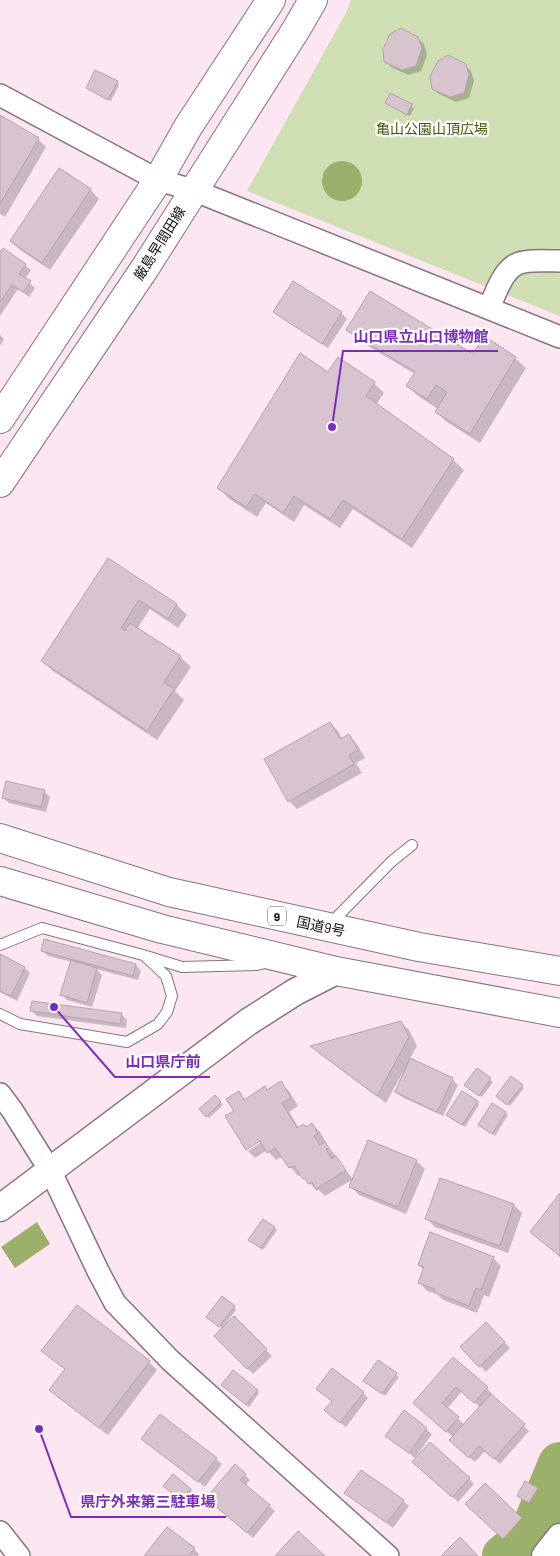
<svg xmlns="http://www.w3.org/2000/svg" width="560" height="1556" font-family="Barlow,'Noto Sans JP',sans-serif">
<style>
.green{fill:#cfdfb3}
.water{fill:#9bb16b}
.shadow{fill:#0003;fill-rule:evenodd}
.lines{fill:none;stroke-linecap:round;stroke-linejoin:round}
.river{stroke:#9bb16b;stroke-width:44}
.building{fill:#d8c4ce;stroke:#b6a2ac}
.service-casing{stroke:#87747e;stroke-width:12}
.minor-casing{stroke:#87747e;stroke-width:24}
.tertiary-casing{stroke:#87747e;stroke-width:29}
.secondary-casing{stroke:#87747e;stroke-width:30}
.trunk-casing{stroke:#87747e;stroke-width:30}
.service{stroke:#fff;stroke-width:10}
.minor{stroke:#fff;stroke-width:21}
.tertiary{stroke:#fff;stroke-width:26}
.secondary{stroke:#fff;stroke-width:28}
.trunk{stroke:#fff;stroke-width:28}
.labels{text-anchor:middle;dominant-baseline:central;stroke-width:4.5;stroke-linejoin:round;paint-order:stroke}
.shield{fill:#fff;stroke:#5a5658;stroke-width:1}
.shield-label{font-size:12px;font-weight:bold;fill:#140d11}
.park-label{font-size:14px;fill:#445805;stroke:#fff}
.street-label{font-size:14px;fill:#140d11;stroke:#fff}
.leader{fill:none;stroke:#7b2cbf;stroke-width:2}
.callout-dot{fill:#7b2cbf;stroke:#fff;stroke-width:2}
.callout-label{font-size:15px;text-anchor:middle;font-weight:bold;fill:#7b2cbf;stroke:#fff;stroke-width:4.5;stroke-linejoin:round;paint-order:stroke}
</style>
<rect width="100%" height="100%" fill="#fce6f1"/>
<path class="green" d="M351,0h209v316l-313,-125 100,-180z"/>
<path class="water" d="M322 181a20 20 0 1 1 40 0a20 20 0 1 1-40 0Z
M37,1222l13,22 -35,24 -14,-21z"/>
<path class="shadow" d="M418,38l6,6 3,11 -6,16 -13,4 -17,-8 -6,-6z
M465,65l6,6 3,10 -5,17 -13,4 -17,-8 -6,-6z
M117,82l2,3 -8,16 -21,-11z
M391,95l23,13 -4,8 -23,-13z
M0,116l38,23 8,8 -41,70 -5,-3z
M60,169l31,21 8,9 -49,71 -31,-21 -8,-8z
M0,254l25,11 6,5 -6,9 10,9 -6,9 -11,-8 -18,27z
M293,283l48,30 6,6 -19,29 -48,-31 -6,-5z
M348,329l126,27 41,2 11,10 -46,75 -33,-21 -11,-10 2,-3 -20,-13 -10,-10 7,-12 -57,-34z
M0,335l4,4 -4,7z
M374,383l10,10 -8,12 77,55 11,10 -52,78 -59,-39 -13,19 -36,-23 -10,17 -28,-19 -9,14 -29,-19 -10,-11z
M108,560l69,45 10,10 -9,13 -28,-19 -13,20 43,28 11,10 -16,24 9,9 -27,40 -104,-69 -11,-10z
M330,723l8,8 4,8 7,-4 8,9 8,14 -9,5 6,10 -65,36 -8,-8z
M44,791l6,6 -4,15 -37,-9 -6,-5z
M42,950l94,15 5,6 -3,9 -42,-11 6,6 -10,32 -25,-7 -5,-6 10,-32 -24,-6z
M0,956l25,12 5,5 -13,28 -17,-9z
M32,1011l89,3 6,6 -1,8 -89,-12z
M400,1022l9,8 8,16 -8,14 43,19 6,6 -15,31 -41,-19 -6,-5 9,-20h-2l-17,31 -66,-49 -8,-7z
M477,1070l16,12 -11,15 -13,-9z
M280,1083l9,8 9,15 -9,6 10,16h7l6,-4 8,8 6,10 -2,1 9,9 3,4 -1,1 18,22 -28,17 -6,-6 -2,1 -16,-17 -3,2 -16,-19 -6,3 -9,-10 -12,8 -7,-7 18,-12 -1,-2 -18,11v2l-21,-33 9,-6 3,-18 8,7 22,-9z
M522,1086l2,2 -14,18 -10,-7z
M215,1097l8,8 -14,13 -8,-9z
M477,1102l2,3 -14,22 -15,-9z
M492,1104l16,11 -13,21 -13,-9z
M416,1161l9,8 -19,45 -47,-19 -8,-8z
M560,1195v62l-29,-25z
M514,1205l8,8 -14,40 -73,-26 -8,-8z
M275,1228l2,2 -14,20 -11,-8z
M493,1258l8,8 -12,31 -5,-2 -7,18 -34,-13 -6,-6 -10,-3 -8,-9 5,-12 -5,-5z
M234,1307l2,3 -10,13 1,1 7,-7 38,39 -19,18 -38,-38 8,-7 -13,-10z
M486,1324l24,24 -24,24 -24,-25z
M43,1351l106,11 8,8 -49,65 -49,-37 -8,-8 15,-20z
M454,1359l33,29 5,6 -1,1 38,36 -29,33 -15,-13 -10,11 -18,-16 -3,-8 -34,-30zM462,1391l18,16 -15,18 -18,-16z
M378,1362l21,15 -14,19 -18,-13z
M225,1387l32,4 2,2 -10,14z
M317,1389l46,4 5,5 -22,29 -15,-11 1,-15z
M404,1412l28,22 -17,24 -29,-23z
M148,1444l68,15 6,5 -17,23z
M420,1467l49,12 5,5 -16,18z
M173,1475l20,17 -9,10 -17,-14z
M245,1475l5,5 -5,6 30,25 -22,27 -40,-34z
M485,1485l42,39 -18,19 -42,-39z
M537,1489l2,3 -7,13 -14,-9z
M352,1498l51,3 6,5 -16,22z
M194,1549l5,5 -1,2h-52z"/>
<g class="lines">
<path class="river" d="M504,1556l18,-14 14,-20 24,-58"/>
</g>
<path class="building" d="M401,28l17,9 4,11 -6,18 -14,4 -18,-8 -1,-13 7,-15z
M448,55l18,9 3,11 -5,18 -14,4 -18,-8 -2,-13 8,-15z
M95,70l23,11 -10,19 -22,-12z
M390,93l22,11 -5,11 -22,-12z
M0,115l39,23 -39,66z
M59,168l32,21 -49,74 -32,-22z
M3,248l23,16 -7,10 12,7 -8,11 -11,-7 -12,17v-50z
M293,281l49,31 -20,32 -49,-32z
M370,291l103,63 11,-18 32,21 -46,77 -35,-22 12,-20 -11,-7 -9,14 -21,-13 9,-14 -69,-42z
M300,353l28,19 10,-15 37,25 -9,14 88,63 -52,80 -59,-39 -13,19 -36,-23 -11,17 -28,-19 -9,13 -29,-19z
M108,558l69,46 -9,15 -29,-19 -18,28 4,3 5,-8 51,33 -17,26 10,7 -27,42 -106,-70z
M330,722l10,17 9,-5 9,16 -9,5 5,9 -66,38 -24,-43z
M6,781l39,9 -4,17 -39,-9z
M44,939l92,25 -3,12 -92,-25z
M0,954l25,13 -14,29 -11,-5z
M71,960l26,8 -10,35 -27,-8z
M32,1001l90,12 -2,11 -90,-13z
M401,1021l8,16 -32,59 -67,-50z
M410,1058l43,20 -16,34 -42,-20z
M477,1068l14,10 -12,18 -15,-11z
M511,1076l12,9 -16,20 -11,-9z
M281,1081l10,17 -9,5 15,25 7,-4 2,3 6,-4 6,10 -4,3 6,9 5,-3 4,6 -3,1 6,10 4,-3 10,14 -30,19 -4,-7 -4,2 -3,-6 -2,1 -9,-13 -5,2 -14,-20 -8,5 -7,-12 -14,9 -21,-34 9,-5 -8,-12 13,-8 5,9 21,-14 2,4z
M462,1091l16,10 -16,24 -16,-10z
M215,1095l6,7 -15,15 -7,-8z
M492,1103l14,9 -14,22 -14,-9z
M368,1140l49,20 -19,47 -49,-20z
M440,1178l74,26 -14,42 -75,-27z
M560,1193v63l-30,-24z
M263,1219l12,8 -14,21 -13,-8z
M430,1232l64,25 -13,33 -5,-2 -7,18 -35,-14 1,-3 -17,-6 6,-16 -6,-2z
M222,1296l13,10 -16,21 -13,-10z
M77,1305l73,56 -51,67 -50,-38 16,-21 -24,-18z
M234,1316l33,33 -20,20 -33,-33z
M486,1322l19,20 -26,25 -19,-20z
M453,1357l35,30 -14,16 -18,-16 -14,16 17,14 -13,15 -33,-29z
M378,1360l19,13 -15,21 -19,-13z
M332,1368l32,24 -24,31 -16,-13 8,-9 -16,-12z
M233,1370l25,20 -12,15 -25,-20z
M491,1394l34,30 -31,35 -15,-13 -10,12 -20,-18z
M404,1410l23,18 -18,25 -24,-17z
M160,1414l57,44 -19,24 -57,-43z
M430,1442l40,36 -18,19 -40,-35z
M235,1464l11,10 -6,6 30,25 -23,28 -41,-35z
M361,1470l43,30 -17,23 -43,-30z
M173,1474l18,15 -10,11 -18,-14z
M525,1481l13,7 -9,15 -12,-7z
M485,1483l37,35 -19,21 -38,-35z
M167,1527l28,21 -7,8h-44z
M298,1531l27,25h-50z
M460,1537l18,19h-37z"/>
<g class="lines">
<g class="service-casing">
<path id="service" d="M329,925l62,-63 21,-17
M0,945l42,-17 101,27 39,12 75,-2 8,-2
M0,1014l20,10 107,18 31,-18 9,-12 5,-16 -6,-20 -20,-19"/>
</g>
<g class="minor-casing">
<path id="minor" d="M0,95l158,85 35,10 367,147
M489,308c7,-15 15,-44 35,-46 11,-2 24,-1 36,-1
M0,1094l12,16 39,62 47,99 17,32 55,57 218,196
M0,1532l19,24"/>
</g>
<g class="tertiary-casing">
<path id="tertiary" d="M0,1208l248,-186 47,-30 41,-21
M545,1556l15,-19"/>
</g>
<g class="secondary-casing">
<path id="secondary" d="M0,419l158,-239 30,-53 83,-127
M0,483l145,-215 152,-240 16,-28"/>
</g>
<g class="trunk-casing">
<path id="trunk" d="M0,838l169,54 250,55 141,24
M0,881l162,48 174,42 224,42"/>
</g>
<use href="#service" class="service"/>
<use href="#minor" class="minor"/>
<use href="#tertiary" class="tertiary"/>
<use href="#secondary" class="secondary"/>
<use href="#trunk" class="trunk"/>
</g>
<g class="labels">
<rect class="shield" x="268" y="906.5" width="18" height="19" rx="4"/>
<g class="shield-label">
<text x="277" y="916">9</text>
</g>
<g class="park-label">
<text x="432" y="128">亀山公園山頂広場</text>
</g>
<g class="street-label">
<text transform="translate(159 243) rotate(-58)">厳島早間田線</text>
<text transform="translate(321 926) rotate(12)">国道9号</text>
</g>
</g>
<path class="leader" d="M332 427L343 351H498M54 1007L115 1077H210M39 1429L71 1517H226"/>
<g class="callout-dot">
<circle cx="332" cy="427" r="5"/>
<circle cx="54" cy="1007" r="5"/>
<circle cx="39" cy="1429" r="5"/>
</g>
<g class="callout-label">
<text x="421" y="342">山口県立山口博物館</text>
<text x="163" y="1067">山口県庁前</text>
<text x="148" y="1507">県庁外来第三駐車場</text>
</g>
</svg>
